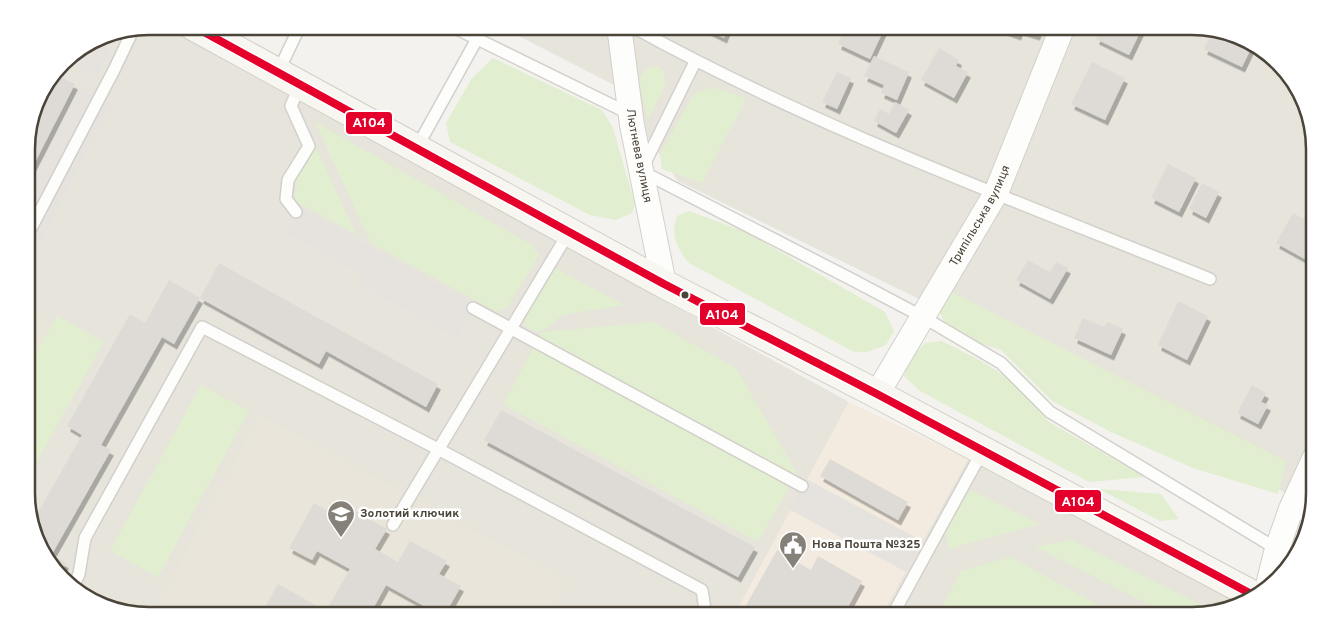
<svg xmlns="http://www.w3.org/2000/svg" width="1341" height="642" font-family="Overpass,sans-serif">
<style>
.residential{fill:#e7e4dc}
.commercial{fill:#f3ebdf}
.education{fill:#eae5da}
.green{fill:#e1eecf}
.parking{fill:#e6e3df}
.building{fill:#dedbd6;filter:url(#shadow)}
.lines{fill:none;stroke-linecap:round;stroke-linejoin:round}
.service-casing{stroke:#d2d0cb;stroke-width:14}
.minor-casing{stroke:#d2d0cb;stroke-width:26}
.secondary-casing{stroke:#d3cfc5;stroke-width:30}
.service{stroke:#fdfdfc;stroke-width:11}
.minor{stroke:#fdfdfc;stroke-width:24}
.secondary{stroke:#f7f6f1;stroke-width:28}
.bus-1-casing{stroke:#fff;stroke-width:11}
.bus-1{stroke:#e4002b;stroke-width:8}
.bus-dot{fill:#4b4439;stroke:#fff;stroke-width:2}
.labels{text-anchor:middle;dominant-baseline:central;stroke-width:5;stroke-linejoin:round;paint-order:stroke}
.street-label{font-size:12px;fill:#4b4439;stroke:#fff}
.poi-label{font-size:12px;font-weight:bold;fill:#4b4439;stroke:#fff;text-anchor:start}
.rim{fill:none;stroke:#4b4439;stroke-width:2.5}
.line-badge{stroke:#fff;stroke-width:2}
.badge-label{font-size:14px;text-anchor:middle;font-weight:bold;fill:#fff}
</style>
<defs>
<filter id="shadow"><feDropShadow dx="3" dy="5.5" stdDeviation="0" flood-color="#0004"/></filter>
</defs>
<rect width="100%" height="100%" fill="#f4f2ee"/>
<path class="residential" d="M149,26h14l686,376 -115,214h-585l-47,-10 -50,-38 -25,-59v-368l12,-46 29,-38 35,-21z
M499,26h693l47,10 50,39 25,59 1,359 -3,14 -391,-207 -243,-119 -34,-49 -26,-45z
M968,459l276,141 -45,16h-318z"/>
<path class="commercial" d="M849,402l119,57 -87,157h-147z"/>
<path class="education" d="M27,310l62,30 -62,110z
M260,415l307,165 -19,36h-397z"/>
<path class="green" d="M493,58l109,52 11,18 22,76 -3,9 -16,7 -26,-5 -140,-73 -4,-19 26,-45z
M658,66l6,6 2,11 -18,37 -9,-40 3,-6 7,-7z
M714,87l32,12 -44,84 -40,-14 -2,-15 34,-60z
M315,122l217,123 7,10 -32,53 -12,3 -124,-68z
M314,144l42,90 -61,-33 2,-23z
M689,211l57,21 139,80 9,19 -8,14 -19,7h-13l-165,-89c-12,-15 -19,-27 -12,-47z
M553,267l71,38 -62,10 -16,14 -10,3 -10,-6 -4,-9z
M947,290l339,171 -8,33 -85,-26 -82,-36 -59,-31 -51,-51 -37,-12 -19,-15 -7,-13z
M57,316l47,26 -77,137v-110z
M653,322l83,46 61,105 -39,69 -255,-138 39,-72z
M942,341l39,20 33,21 35,40 96,55 -56,5 -169,-91 -16,-15 7,-18 14,-15z
M201,385l48,26 -91,166 -48,-26z
M1099,489l62,5 18,25 -19,2z
M970,490l69,34 -90,25 -4,-19z
M1071,540l142,71 -14,4 -27,1 -137,-69z
M1010,557l109,59h-182l24,-45z"/>
<path class="parking" d="M93,41l17,9 -14,26 -30,-16z
M79,88l32,17 -84,163v-78z
M299,207l176,98 -19,33 -98,-55 4,-8 -77,-43z
M806,479l117,62 -17,31 -116,-62z
M1299,527l8,4 -2,9 -26,31z"/>
<path class="building" d="M699,26h30l-5,12z
M846,26l39,1 -15,32 -32,-15z
M1006,26h34l-3,9 -17,-5 -2,5 -14,-5z
M1102,26h41l-14,29 -33,-16z
M1213,31l26,5 13,10 -10,21 -38,-18z
M939,48l20,12 -3,6 12,6 -14,26 -33,-18z
M874,56l35,16 -12,28 -16,-7 3,-8 -20,-9z
M1092,62l33,16 -20,42 -34,-16z
M837,72l14,6 -14,31 -15,-7z
M55,74l20,10 -48,94v-37l12,-46z
M895,102l14,8 -13,23 -22,-12 6,-12 9,5z
M1168,164l28,14 -17,34 -28,-14z
M1202,183l17,9 -13,26 -17,-9z
M1293,213l21,11v40l-38,-21z
M1028,260l22,12 6,-10 12,6 -18,31 -34,-19z
M219,263l219,121 -12,23 -100,-56 -7,13 -119,-66z
M169,280l31,18 -26,46 -12,-7 -61,108 10,5 -59,104 14,9 -6,11 -8,-6 -19,-47 49,-86 -15,-9 63,-112 15,9z
M1178,301l30,15 -21,44 -29,-15z
M1083,318l21,9 3,-5 16,7 -12,26 -37,-17z
M1252,385l14,8 -5,9 7,3 -10,19 -21,-11z
M501,410l254,137 -17,30 -254,-137z
M830,459l78,43 -10,18 -78,-44z
M314,503l25,14 6,-12 42,24 -12,20 23,13 12,-21 37,20 -8,13 22,12 -17,30h-14l3,-5 -47,-26 -17,31h-109l18,-32 48,27 24,-42 -33,-18 -5,9 -23,-12z
M777,550l34,20 7,-14 44,25 -19,35h-103z"/>
<g class="lines">
<g class="service-casing">
<path id="service" d="M451,26l179,88
M631,26c184,102 383,174 579,253
M695,62l-54,109 208,107 74,39 78,46 49,49 227,137
M278,72l22,-46
M416,149l61,-110
M296,212l-10,-13 2,-19 21,-34 -18,-40 9,-21
M27,236l87,-166 19,-40
M473,308l329,178
M1291,509l19,9
M393,525l176,-293
M74,585l5,-11 6,-36 117,-211 236,122 264,141 4,26
M892,616l91,-166"/>
</g>
<g class="minor-casing">
<g id="minor">
<path id="s1" d="M619,26l13,99 32,159"/>
<path id="s2" d="M877,394l119,-201 67,-167"/>
<path d="M1268,585l9,-36 14,-40 24,-52"/>
</g>
</g>
<g class="secondary-casing">
<path id="secondary" d="M193,26l471,258 213,110 378,202"/>
</g>
<use href="#service" class="service"/>
<use href="#minor" class="minor"/>
<use href="#secondary" class="secondary"/>
<g class="bus-1-casing">
<path id="bus-1" d="M193,26l471,258 213,110 378,202"/>
</g>
<use href="#bus-1" class="bus-1"/>
</g>
<defs>
<g id="school-pin" transform="scale(1.4375)"><path d="M0 17L-7.5 6A9.5 9.5 0 1 1 7.5 6Z" fill="#868178" stroke="#fff"/><path d="M0-5L7-2L0 1L-7-2ZM-4 1L0 2.5L4 1V4Q0 6-4 4Z" fill="#fff"/></g>
<g id="civic-pin" transform="scale(1.4375)"><path d="M0 17L-7.5 6A9.5 9.5 0 1 1 7.5 6Z" fill="#868178" stroke="#fff"/><path d="M-.6-6.5H3V-4.5H.6V-3L4-1V1h2V6H-6V1h2V-1L-.6-3ZM-1.2 2.5V6h2.4V2.5Z" fill="#fff"/></g>
</defs>
<g fill-rule="evenodd">
<use href="#school-pin" x="341" y="514"/>
<use href="#civic-pin" x="793" y="545"/>
</g>
<circle class="bus-dot" cx="685" cy="295" r="4.5"/>
<g class="labels">
<g class="street-label">
<text stroke="none"><textPath href="#s1" startOffset="131">Лютнева вулиця</textPath></text>
<text stroke="none"><textPath href="#s2" startOffset="206">Трипільська вулиця</textPath></text>
</g>
<g class="poi-label">
<text x="360" y="514">Золотий ключик</text>
<text x="812" y="545">Нова Пошта №325</text>
</g>
</g>
<path d="M0 0H1341V642H0ZM149 35H1192A114 114 0 0 1 1306 149V493A114 114 0 0 1 1192 607H149A114 114 0 0 1 35 493V149A114 114 0 0 1 149 35Z" fill="#fff" fill-rule="evenodd"/>
<path class="rim" d="M149 35H1192A114 114 0 0 1 1306 149V493A114 114 0 0 1 1192 607H149A114 114 0 0 1 35 493V149A114 114 0 0 1 149 35Z"/>
<g class="line-badge">
<rect x="345" y="111" width="48" height="24" rx="5" fill="#e4002b"/>
<rect x="699" y="302" width="47" height="24" rx="5" fill="#e4002b"/>
<rect x="1054" y="489" width="48" height="24" rx="5" fill="#e4002b"/>
</g>
<g class="badge-label">
<text x="369" y="127">А104</text>
<text x="722" y="319">А104</text>
<text x="1078" y="506">А104</text>
</g>
</svg>
